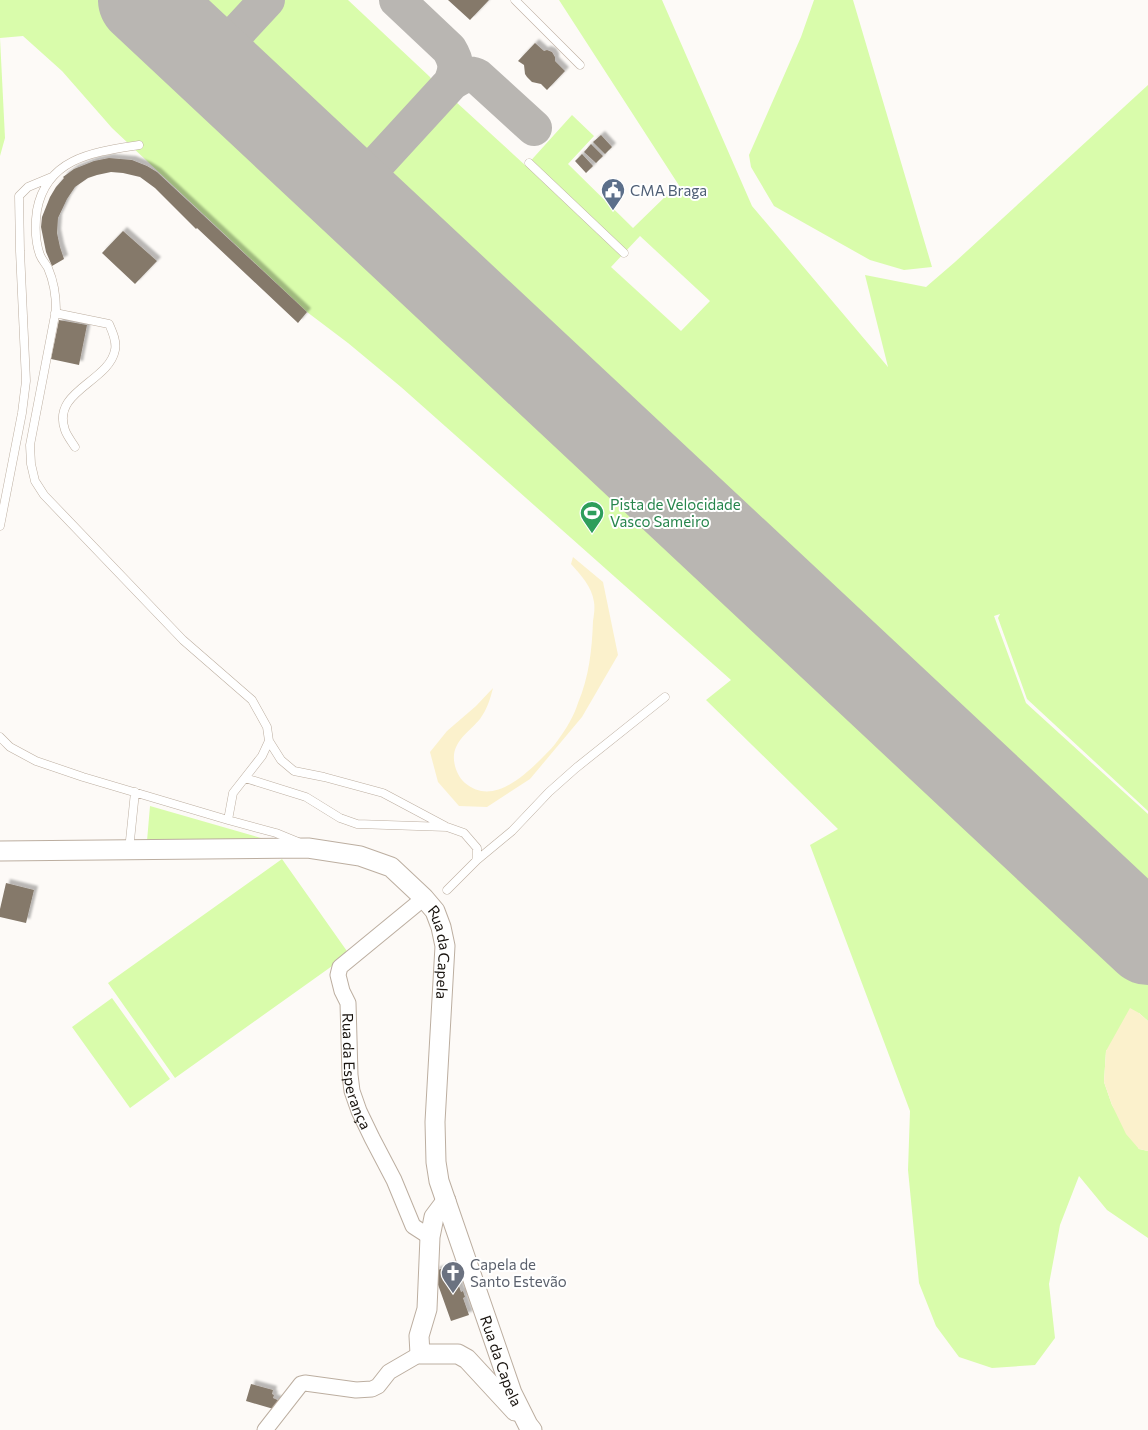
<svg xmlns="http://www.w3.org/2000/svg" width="1148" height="1430" font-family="Commissioner,sans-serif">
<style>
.green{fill:#d9fcab;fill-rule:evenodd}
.sand{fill:#fbf1cc}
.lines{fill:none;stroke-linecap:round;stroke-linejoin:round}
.taxiway{stroke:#b9b6b2;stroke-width:36}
.runway{stroke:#b9b6b2;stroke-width:90}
.building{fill:#85796b;filter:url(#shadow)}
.service-casing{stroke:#bcaea0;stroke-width:9}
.minor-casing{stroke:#bcaea0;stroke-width:17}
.tertiary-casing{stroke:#bcaea0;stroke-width:21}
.service{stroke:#fff;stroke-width:8}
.minor{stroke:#fff;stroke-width:15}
.tertiary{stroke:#fff;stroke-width:19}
.labels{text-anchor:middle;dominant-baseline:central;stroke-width:4;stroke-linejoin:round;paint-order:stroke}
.service-label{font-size:15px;fill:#4e5e75;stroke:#fff;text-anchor:start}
.leisure-label{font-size:15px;fill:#27864d;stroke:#fff;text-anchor:start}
.street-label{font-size:15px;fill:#18130e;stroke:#fff}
.worship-label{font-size:15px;fill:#5b616d;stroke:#fff;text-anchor:start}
</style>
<defs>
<filter id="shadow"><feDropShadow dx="4" dy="-4" stdDeviation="1" flood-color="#0004"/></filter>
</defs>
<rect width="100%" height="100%" fill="#fdfaf7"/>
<path class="green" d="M0,0h110l447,415 591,558v48l-9,-8 -33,38 -2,31 8,23 27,44 9,2v87l-41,-28 -28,-34 -19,49 -11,59 6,54 -20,27 -43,3 -33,-11 -23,-31 -17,-43 -11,-113 2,-59 -100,-266 28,-16 -132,-129 25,-20 -330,-293 -53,-44 -41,-31 -195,-184 -50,-57 -39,-35 -23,2 5,100 -5,18z
M178,0h76c-10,11 -26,34 -41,33z
M280,0h68l82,77 3,5v6l-67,74 -6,4 -6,-1 -115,-106 -2,-8 1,-5z
M559,0h103l90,206 136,161 -23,-92 61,12 29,-25 193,-177v726l-121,-112 -29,-81 2,-4 -6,2 32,87 122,111v93l-768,-718 -3,-7 4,-7 64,-72 6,-3 4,1 71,65 46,-51 22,21 -26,28 65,64 37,-36 10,-5zM640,236l70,65 -29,30 -70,-64z
M814,0h39l79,267 -28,3 -34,-10 -96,-54 -23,-39 -2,-12 52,-118z
M150,806l125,36 -128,-1z
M282,859l67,95 -174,124 -67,-95z
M112,998l58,81 -40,29 -58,-81z"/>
<path class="sand" d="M573,557l30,25 15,73 -36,62 -52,62 -43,28 -28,-1 -21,-24 -8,-30 17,-21 29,-25 17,-18c-3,12 -6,21 -13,31 -10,12 -24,20 -26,36 -1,10 4,22 11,28 27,23 58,-6 78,-26 5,-5 11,-11 15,-17 8,-11 16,-24 20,-37 11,-26 14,-53 15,-82 1,-6 2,-13 1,-19 -2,-15 -13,-27 -23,-38z
M1130,1008l9,5 9,8v130l-9,-2 -13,-15 -14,-29 -8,-23 2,-31z"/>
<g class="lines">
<path class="taxiway" d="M397,0l52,49c8,13 8,20 2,34
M223,74l-6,-16 1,-5 49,-53
M364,206l-6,-13 4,-13 89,-97c9,-6 17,-12 27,-6l56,51"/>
<path class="runway" d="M143,0l1005,940"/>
</g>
<path class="building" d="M448,0h41l-19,20z
M535,43l9,8 3,-1 5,2 3,5v4l10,10 -18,19 -6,-6 -9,-2 -5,-5 -2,-3 -1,-9 -6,-4z
M601,135l11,12 -7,7 -12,-12z
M591,144l12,12 -7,7 -12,-11z
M582,154l11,12 -7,7 -11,-12z
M109,158l23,2 15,6 10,6 150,140 -9,11 -101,-95 -1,1 -41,-41 -15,-11 -17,-4 -12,-1 -14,3 -9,3 -13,9 -8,12 -9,19 -1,15 3,14 4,12 -12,7 -6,-14 -5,-25 1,-10 8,-20 6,-10 8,-9 -1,-1 11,-8 20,-8z
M123,231l34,30 -22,23 -33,-31z
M59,320l28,5 -8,40 -28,-6z
M6,883l28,7 -8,33 -26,-6v-8z
M452,1265l9,27 2,-1 2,6 -2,1 6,17 -18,6 -15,-42h2l-3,-8z
M251,1384l22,6 -1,4 2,1 -1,3 9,4 -5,8 -31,-9z"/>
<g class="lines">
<g class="service-casing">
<path id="service" d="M515,0l65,65
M139,145c-44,7 -92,12 -102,65 -2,14 -2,31 3,45 2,5 6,9 8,13 6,14 8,27 8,42l-26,135 1,19 4,17 9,14 139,145 69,60 15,27 2,14 -7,15 -29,37 -5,27 48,13 22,9
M529,163l95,90
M55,313l54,11c3,7 8,17 6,26 -6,32 -64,41 -50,80 2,6 7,12 10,17
M0,526l22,-113 4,-32 -6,-130 -1,-55 9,-9 24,-10
M0,737l10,10 26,14 47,16 145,43
M269,741l12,19 13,11 30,6 59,16 62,33
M245,778l61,19 34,21 17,6 90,3 17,6 13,15v12l-30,30
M129,850l6,-58
M477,860l35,-29 37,-39 27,-24 89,-71"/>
</g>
<g class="minor-casing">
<g id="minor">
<path id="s1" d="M424,898l-84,69 -2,8 4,16 6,12 2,72 2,16 7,20 13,27 22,42 19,46 17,11"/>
<path d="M265,1430l36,-46 4,-1 51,7 16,-1 6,-3 11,-14 31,-18"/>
</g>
</g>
<g class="tertiary-casing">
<g id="tertiary">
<path id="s2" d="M0,851l308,-3 52,8 31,11 33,31 11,13 6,16 4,19 -10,176 1,40 3,19 73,212 16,32 4,5"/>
<path d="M446,1201l-12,16 -4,20 -3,72 -8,27 1,18h38l9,5 48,52"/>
</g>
</g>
<use href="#service" class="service"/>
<use href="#minor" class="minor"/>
<use href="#tertiary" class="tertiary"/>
</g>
<defs>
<g id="civic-pin" transform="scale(1.25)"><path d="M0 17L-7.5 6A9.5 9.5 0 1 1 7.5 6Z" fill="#5c6f8a" stroke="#fff"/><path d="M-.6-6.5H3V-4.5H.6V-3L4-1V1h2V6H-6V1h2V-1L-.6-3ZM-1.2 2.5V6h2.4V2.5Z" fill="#fff"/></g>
<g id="stadium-pin" transform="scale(1.25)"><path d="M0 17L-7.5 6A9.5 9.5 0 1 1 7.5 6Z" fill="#2e9e5b" stroke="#fff"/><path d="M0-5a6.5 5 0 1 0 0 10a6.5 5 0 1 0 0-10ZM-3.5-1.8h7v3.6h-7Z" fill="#fff"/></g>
<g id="church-pin" transform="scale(1.25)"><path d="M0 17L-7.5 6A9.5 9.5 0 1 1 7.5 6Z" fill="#6b7280" stroke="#fff"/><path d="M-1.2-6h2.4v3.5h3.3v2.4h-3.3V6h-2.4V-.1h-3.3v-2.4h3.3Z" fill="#fff"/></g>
</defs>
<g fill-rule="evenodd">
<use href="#civic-pin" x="613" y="190"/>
<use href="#stadium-pin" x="592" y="513"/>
<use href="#church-pin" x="453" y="1273"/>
</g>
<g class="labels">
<g class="service-label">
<text x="630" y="190">CMA Braga</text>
</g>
<g class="leisure-label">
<text x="610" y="504">Pista de Velocidade<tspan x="610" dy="17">Vasco Sameiro</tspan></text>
</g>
<g class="street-label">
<text stroke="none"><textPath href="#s2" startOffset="498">Rua da Capela</textPath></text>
<text stroke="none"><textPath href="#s1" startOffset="216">Rua da Esperança</textPath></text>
<text stroke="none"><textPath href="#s2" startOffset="918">Rua da Capela</textPath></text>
</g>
<g class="worship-label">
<text x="470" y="1264">Capela de<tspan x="470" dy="17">Santo Estevão</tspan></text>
</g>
</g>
</svg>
